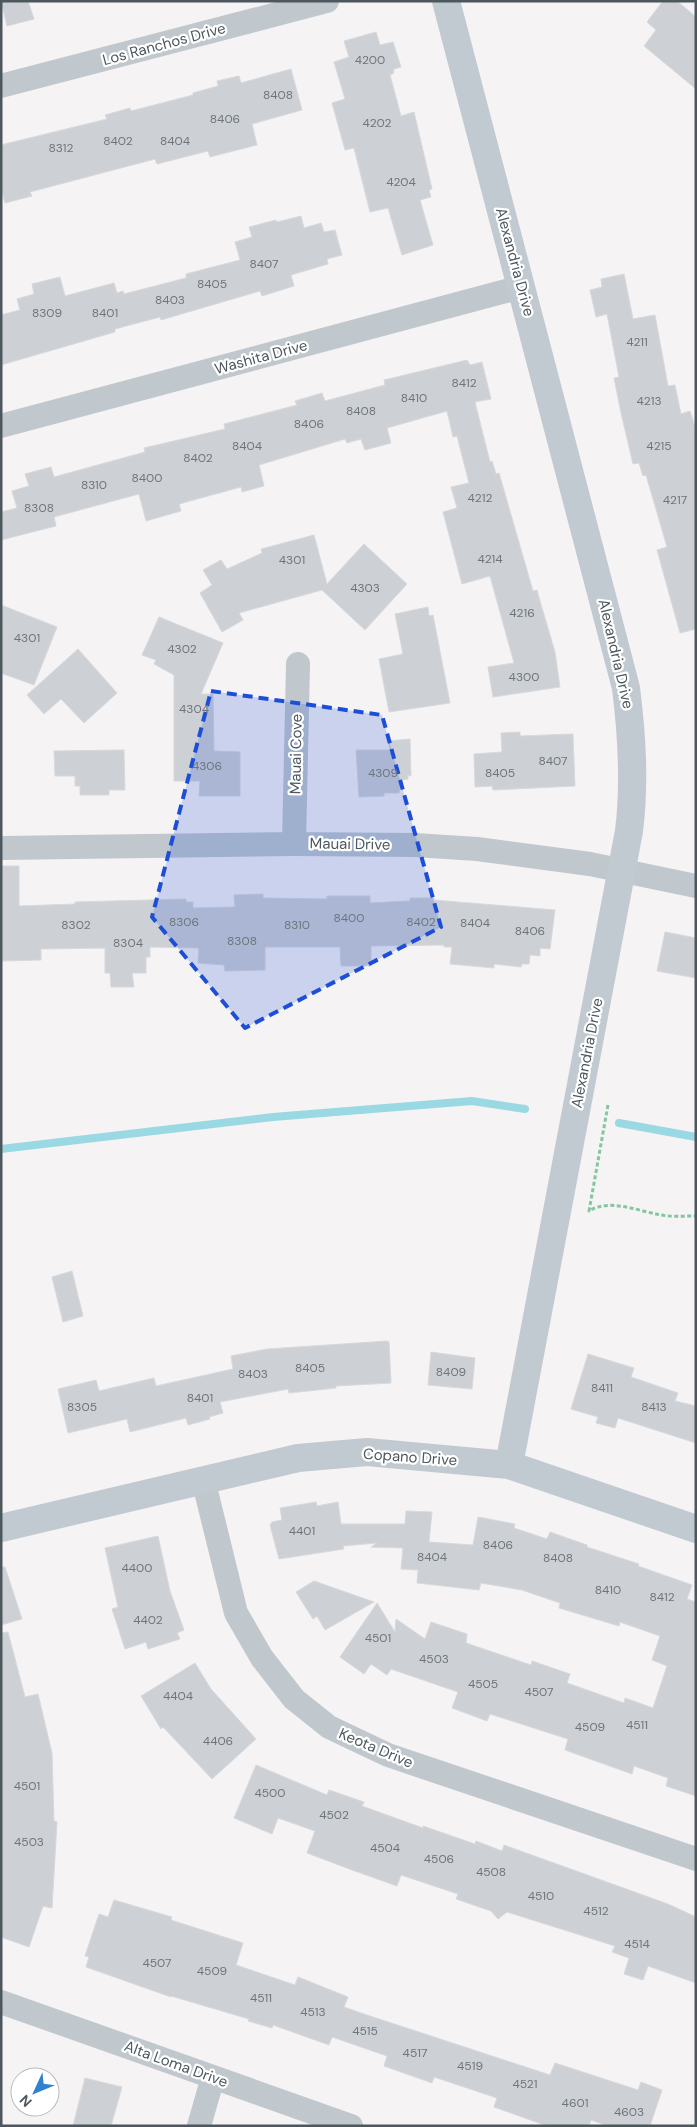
<svg xmlns="http://www.w3.org/2000/svg" width="697" height="2127" font-family="'DM Sans',sans-serif">
<style>
.lines{fill:none;stroke-linecap:round;stroke-linejoin:round}
.stream{stroke:#9ad9e4;stroke-width:8}
.building{fill:#cdd0d4;stroke:#d7d9dd}
.path{stroke:#83c6a1;stroke-width:3;stroke-dasharray:4 2.5;stroke-linecap:butt}
.street{stroke:#c0c8cd;stroke-width:24}
.secondary{stroke:#c1cad1;stroke-width:28}
.marked{fill:#1d4ed8;fill-opacity:0.2;stroke:#1d4ed8;stroke-width:4;stroke-dasharray:10 6;stroke-linejoin:round}
.labels{text-anchor:middle;dominant-baseline:central;stroke-width:4.5;stroke-linejoin:round;paint-order:stroke}
.number-label{font-size:12px;fill:#6c757c}
.street-label{font-size:15px;fill:#4c575e;stroke:#fff}
</style>
<rect width="100%" height="100%" fill="#f5f3f3"/>
<g class="lines">
<path class="stream" d="M619,1123l77,14
M1,1149l272,-32 199,-16 53,8"/>
</g>
<path class="building" d="M1,1h27l6,18 -27,7z
M663,1h14l19,16v72l-52,-43 12,-16 -9,-8z
M376,32l4,13 13,-3 8,25 -7,2 -1,5 -3,1 11,41 13,-4 18,77 -3,1 2,7 -11,3 13,45 -31,10 -14,-47 -18,4 -16,-64 -9,2 -13,-47 13,-4 -11,-37 15,-5 -5,-16z
M291,69l11,41 -50,14 5,21 -47,12 -2,-6 -51,13 -2,-5 -125,33 2,4 -27,7 -4,-16v-42l106,-26 -2,-4 25,-7 1,3 62,-16v-2l25,-7 -1,-5 22,-5 2,7z
M301,216l3,12 17,-5 3,9 11,-2 7,25 -15,4 1,5 -37,11 3,11 -32,10 -2,-5 -99,29 -1,-3 -45,12v3l-114,33v-50l19,-5 -3,-11 17,-5 -2,-10 28,-7 5,19 49,-13 3,10 6,-2 1,3 62,-16v-4l54,-14 -5,-18 17,-5 -3,-10 27,-7 1,2z
M624,274l9,45 22,-4 13,71 7,-1 6,29 9,-3 6,19v199l-16,4 -23,-83 10,-3 -21,-72 -3,1 -4,-13 -6,1 -12,-51 -7,-35 5,-1 -12,-63 -11,3 -6,-27 12,-3 -1,-8z
M467,360l3,5 12,-3 9,37 -16,3 15,60 2,-1 4,13 3,-1 34,118 4,-1 3,11 15,51 5,35 -67,10 -5,-30 26,-4 -24,-87 -28,8 -19,-72 14,-4 -6,-21 18,-4 -12,-47 -4,1 -6,-26 -60,17 4,15 -26,7 -4,-11 -14,4 -2,-4 -86,26 5,21 -22,6 -1,-5 -62,17 2,7 -35,10 -7,-27 -85,23 2,9 -55,14v-28l16,-4 -5,-17 17,-5 -4,-12 26,-7 3,10 91,-25 -1,-4 81,-19 -1,-5 73,-19 -2,-4 27,-8 3,8 60,-16 -1,-5z
M314,535l13,49 37,-40 43,40 -42,46 -43,-40 -83,23 4,7 -21,12 -22,-39 12,-8 -9,-15 18,-10 6,9 35,-16 -1,-4z
M1,605l56,22 -23,58 -33,-12z
M428,607l1,9 4,-1 17,88 -61,9 -10,-53 24,-5 -8,-40z
M159,617l64,26 -22,51h12l1,57 26,1v44h-41l1,-15h-26v-106l-20,-11 2,-4 -14,-5z
M78,649l39,44 -33,30 -23,-24 -17,15 -17,-19z
M520,732v4l53,-2 2,52 -82,4 -1,-4 -17,1 -1,-33 28,-2 -1,-19z
M410,739l1,37 -3,-1v4l-7,1 -2,13h-15v3l-25,1 -3,-47h34l-2,-9z
M124,750l1,40h-16v5h-29v-9h-5v-10h-20l-1,-25z
M1,866h18v40l56,-2v-2l111,-3v3h7v6l42,-1 -1,-12 29,-1v4l64,1v-3h43v7l40,-2v-3h24v2l121,10 -5,39 -10,-1v8l-10,-1 -1,9h-7l-1,3 -27,-3v4l-44,-4 2,-17h-8v-2l-73,1v20h-30l-1,-19h-75v23l-40,1 -1,-6 -26,-2 1,-15 -49,-1v10h-4v16h-14l2,14h-23l-1,-14h-5v-25l-64,1v11l-40,1z
M665,932l31,6v40l-39,-7z
M72,1271l11,45 -20,6 -11,-45z
M387,1341l2,1 2,41 -55,3v2l-47,5 -1,-4 -68,13 3,11 -14,4 1,2 -22,6 -2,-7 -56,14 -3,-13 -59,14 -10,-44 38,-9 3,11 55,-13 2,8 77,-17 -2,-13 36,-7z
M431,1352l44,6 -3,31 -44,-4z
M588,1354l46,14 -3,9 47,16 -3,8 21,5v37l-78,-25 -3,10 -19,-5 2,-6 -27,-8z
M316,1502l1,4 21,-4 3,22h64l1,-13 26,1 -3,30 44,3 5,-28 37,7 -1,4 33,11 3,-7 37,13v2l52,17 -1,2 54,19 -5,14 9,3v194l-30,-10 2,-8 -34,-12 -2,8 -67,-24 3,-11 -78,-25 -3,7 -35,-13 6,-16 -67,-23 -4,6 -16,-11 -7,10 -24,-17 37,-54 18,29 1,-13 29,20 6,-17 36,12 -1,9 65,22 1,-4 38,13 -3,9 57,20 1,-5 28,10 14,-42 -15,-6 8,-24 -40,-14 -1,4 -60,-18 1,-5 -38,-13 -41,-7 -2,7 -62,-7 1,-13 -17,-1 2,-21 -32,-1 6,-4 -34,3 1,3 -65,10 -9,-34 2,-3 10,-2 -2,-12z
M158,1536l12,55 14,39 -7,3 3,6 -32,10 -2,-7 -21,7 -13,-40 6,-2 -13,-59z
M1,1567h4l17,52 -21,6z
M314,1581l60,21 -49,28 -8,-14 -4,3 -17,-27z
M8,1632l17,65 13,-3 14,59 2,68 3,1 -5,86 -9,-2 -14,41 -28,-10v-304z
M195,1663l16,26 45,50 -44,40 -49,-52 -2,2 -20,-33z
M256,1765l71,30 2,-5 35,12 -2,4 61,22v-2l52,18 1,-3 26,10 2,-6 164,59 28,13v66l-48,-17 -5,14 -19,-6 5,-16 -17,-6 3,-6 -108,-34 -9,7 -7,-8 -35,-12 2,-5 -57,-19 -4,11 -45,-16 -45,-17 8,-22 -37,-13 -6,16 -38,-16z
M114,1900l58,17 -1,3 72,23 -7,22 59,20 3,-8 50,20 -4,10 20,7 186,61 5,-12 83,27 3,-8 21,8 -12,36h-42l-17,-6 -2,6h-42l-53,-19 3,-9 -63,-21 -2,6 -48,-17 3,-10 -55,-19 -3,8 -56,-20 -1,3 -24,-7 1,-2 -78,-23v1l-85,-30 3,-10 -4,-1 14,-42 9,3z
M85,2078l37,9 -11,39h-38z"/>
<g class="lines">
<path class="path" d="M608,1105l-19,106c20,-13 49,0 72,4 11,2 23,1 35,1"/>
<path class="street" d="M1,86l326,-85
M1,426l520,-139
M294,844l4,-180
M1,848l293,-4 121,1 62,4 113,15 106,22
M203,1479l33,134 26,45 32,41 35,28 59,28 308,104
M1,2002l350,124
M199,2126l14,-49"/>
<path class="secondary" d="M446,1l180,687c6,48 9,94 3,143l-120,634
M1,1528l297,-70 69,-6 142,13 187,64"/>
</g>
<path class="marked" d="M211,691l171,24 59,212 -196,101 -93,-111z"/>
<g class="labels">
<g class="number-label">
<text x="370" y="60">4200</text>
<text x="278" y="95">8408</text>
<text x="225" y="119">8406</text>
<text x="377" y="123">4202</text>
<text x="118" y="141">8402</text>
<text x="175" y="141">8404</text>
<text x="61" y="148">8312</text>
<text x="401" y="182">4204</text>
<text x="264" y="264">8407</text>
<text x="212" y="284">8405</text>
<text x="170" y="300">8403</text>
<text x="47" y="313">8309</text>
<text x="105" y="313">8401</text>
<text x="637" y="342">4211</text>
<text x="464" y="383">8412</text>
<text x="414" y="398">8410</text>
<text x="649" y="401">4213</text>
<text x="361" y="411">8408</text>
<text x="309" y="424">8406</text>
<text x="247" y="446">8404</text>
<text x="659" y="446">4215</text>
<text x="198" y="458">8402</text>
<text x="147" y="478">8400</text>
<text x="94" y="485">8310</text>
<text x="480" y="498">4212</text>
<text x="675" y="500">4217</text>
<text x="39" y="508">8308</text>
<text x="490" y="559">4214</text>
<text x="292" y="560">4301</text>
<text x="365" y="588">4303</text>
<text x="522" y="613">4216</text>
<text x="27" y="638">4301</text>
<text x="182" y="649">4302</text>
<text x="524" y="677">4300</text>
<text x="194" y="709">4304</text>
<text x="553" y="761">8407</text>
<text x="207" y="766">4306</text>
<text x="383" y="773">4309</text>
<text x="500" y="773">8405</text>
<text x="349" y="918">8400</text>
<text x="184" y="922">8306</text>
<text x="421" y="922">8402</text>
<text x="475" y="923">8404</text>
<text x="76" y="925">8302</text>
<text x="297" y="925">8310</text>
<text x="530" y="931">8406</text>
<text x="242" y="941">8308</text>
<text x="128" y="943">8304</text>
<text x="310" y="1368">8405</text>
<text x="451" y="1372">8409</text>
<text x="253" y="1374">8403</text>
<text x="602" y="1388">8411</text>
<text x="200" y="1398">8401</text>
<text x="82" y="1407">8305</text>
<text x="654" y="1407">8413</text>
<text x="302" y="1531">4401</text>
<text x="498" y="1545">8406</text>
<text x="432" y="1557">8404</text>
<text x="558" y="1558">8408</text>
<text x="137" y="1568">4400</text>
<text x="608" y="1590">8410</text>
<text x="662" y="1597">8412</text>
<text x="148" y="1620">4402</text>
<text x="378" y="1638">4501</text>
<text x="434" y="1659">4503</text>
<text x="483" y="1684">4505</text>
<text x="539" y="1692">4507</text>
<text x="178" y="1696">4404</text>
<text x="637" y="1725">4511</text>
<text x="590" y="1727">4509</text>
<text x="218" y="1741">4406</text>
<text x="27" y="1786">4501</text>
<text x="270" y="1793">4500</text>
<text x="334" y="1815">4502</text>
<text x="29" y="1842">4503</text>
<text x="385" y="1848">4504</text>
<text x="439" y="1859">4506</text>
<text x="491" y="1872">4508</text>
<text x="541" y="1896">4510</text>
<text x="596" y="1911">4512</text>
<text x="637" y="1944">4514</text>
<text x="157" y="1963">4507</text>
<text x="212" y="1971">4509</text>
<text x="261" y="1998">4511</text>
<text x="313" y="2012">4513</text>
<text x="365" y="2031">4515</text>
<text x="415" y="2053">4517</text>
<text x="470" y="2066">4519</text>
<text x="525" y="2084">4521</text>
<text x="575" y="2103">4601</text>
<text x="629" y="2112">4603</text>
</g>
<g class="street-label">
<text transform="translate(164 44) rotate(-15)">Los Ranchos Drive</text>
<text transform="translate(515 262) rotate(75)">Alexandria Drive</text>
<text transform="translate(261 357) rotate(-15)">Washita Drive</text>
<text transform="translate(616 654) rotate(77)">Alexandria Drive</text>
<text transform="translate(296 754) rotate(-89)">Mauai Cove</text>
<text transform="translate(350 844) rotate(1)">Mauai Drive</text>
<text transform="translate(587 1053) rotate(-79)">Alexandria Drive</text>
<text transform="translate(410 1457) rotate(4)">Copano Drive</text>
<text transform="translate(376 1748) rotate(23)">Keota Drive</text>
<text transform="translate(176 2064) rotate(20)">Alta Loma Drive</text>
</g>
</g>
<rect width="697" height="2127" fill="none" stroke="#4c575e" stroke-width="5"/>
<g transform="translate(35 2092) rotate(226)"><circle r="24" fill="#ffffff" stroke="#b7bcbf"/>
<path d="M0-4L9 19L0 12L-9 19Z" fill="#3082d1"/>
<text y="-8" font-size="14" font-weight="bold" text-anchor="middle" fill="#4c575e">N</text>
</g>
</svg>
